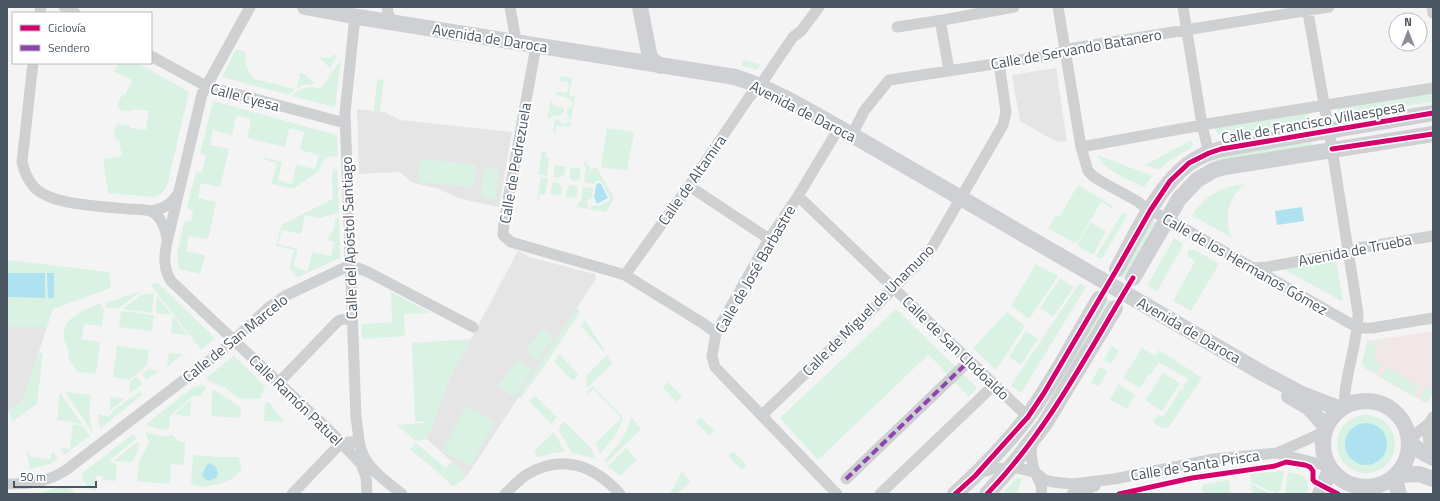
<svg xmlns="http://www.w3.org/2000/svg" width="1440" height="501" font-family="'Titillium Web',sans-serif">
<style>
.education{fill:#e6e5e6}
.medical{fill:#f1e7e6}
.green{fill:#d9f2e3}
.water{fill:#aee2f0}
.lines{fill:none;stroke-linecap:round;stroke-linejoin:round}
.street{stroke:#ced0d2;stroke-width:11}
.secondary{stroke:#ced0d4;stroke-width:16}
.quiet{stroke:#8e44ad;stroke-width:4;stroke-dasharray:8 4;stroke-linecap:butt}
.cycleway-casing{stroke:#fff;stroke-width:8}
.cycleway{stroke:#d6006c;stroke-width:5}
.labels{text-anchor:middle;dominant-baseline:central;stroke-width:4;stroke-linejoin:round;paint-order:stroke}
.street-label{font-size:15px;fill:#4a5661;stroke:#fff}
</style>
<rect width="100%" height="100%" fill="#f4f4f4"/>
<path class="education" d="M1056,68l11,73 -10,1 -37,-21 -8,-46z
M357,109l28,3 15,8 112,12 -13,75 -38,-8 -25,-11 -18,-4 -7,-2 -11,-10 -41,2z
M518,251l14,7 63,16 1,5 -129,197 -40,-37 23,-61z
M7,327h40l-24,73 -16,13z"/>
<path class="medical" d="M1433,331v62l-5,10 -15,-7 -47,-27 -3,-4 4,-24z"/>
<path class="green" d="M236,49l9,3c0,9 2,21 10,27l40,10 -6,6 -67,-18z
M333,55h4v2l-7,11 -12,-11 12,1z
M341,60l-6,47 -43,-11c8,-9 18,-10 29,-8z
M743,60l17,4 -2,6 -16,-4z
M118,63h20l51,29 -22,94 -5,7 -8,4 -46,-4 -5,-34 19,-3 -3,-16h-3l-2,-11 5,-5 11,2v2l16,2 3,-19 -16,-2 -1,2 -12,-1 -3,-6 6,-10 2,1 7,-15 -18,-8z
M300,73h3l12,11 -11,1 -7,3z
M560,76l12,2 -3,17 6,1 -5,31 -14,-2 -1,9 -2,-1 2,-14h3l4,5c5,1 7,-1 8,-5l-3,-5v-5l5,-3 1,-3 -5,-5 -12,-3 1,-3 9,1 2,-3 1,-4 -2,-4 -8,-1z
M377,79l7,1 -4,32 -6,-1z
M1433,93v9h-2l-87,13c-4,-1 -7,-3 -7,-7z
M551,100l3,6 10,2v4l-5,4h-6l-6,3z
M213,101l124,34 1,21c-11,0 -16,3 -18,14l-24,17 -1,2 -24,-5 6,-21 -14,-4v-2l19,5 -4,18 14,4 4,-19 19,4 4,-14 -19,-5 4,-18 -15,-4 -4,19 -38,-9 4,-19 -15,-3 -4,19 -19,-5 -3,15 19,4 -9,38 -19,-4 -3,15 18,4 -7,35 -4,2 -16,-3 -3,15 19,4 -5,19 -21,-5 -2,-15 7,-31 7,-2 2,-9 -6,-5 9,-35 6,1 4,-18 -6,-2z
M1308,113l1,7 -2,2 -80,13h-8l-3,-3 -1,-4z
M607,128l27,4 -7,39 -26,-4z
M1192,140l1,5 -2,3 -21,12 -12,10 -13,-5z
M1311,140l1,6 -96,16 -1,-2 2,-3z
M542,151l4,1 -1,5 4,1 -2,18 -9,-2z
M1098,155l54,21 -8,11c-14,-7 -42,-17 -46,-32z
M420,159l56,5 -2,23 -56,-5z
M583,162l5,1 -1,3 4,1 -1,4 6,-4 18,31 -8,14 -29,-5v-3l4,-3 2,-14 10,1 -1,10 -6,3 3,7 6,-3 4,1 10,-5 1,-3 -9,-17h-4l-3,3 -10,-1 2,-15z
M555,165l11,2 -2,9h-3v2l-8,-1z
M571,167l10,2 -2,12 -8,-1v-3h-2z
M337,168l2,45 -20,5 -14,-3 -4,19 -19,-4 -4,14 20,5 -5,18 15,4 4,-19 19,4 3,-14 -7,-2 8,-13v-8l4,-2 1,41 -42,19 -8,-9 4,-18 -18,-4 5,-19 2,-3 50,-25 -1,-27 2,-3z
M484,168l14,1 -2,30 -15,-2z
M541,177l7,1 -3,17 -5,-1 -1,6 -2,-1z
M553,182l7,1v3h2l-1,10 -11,-2z
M1245,184c-17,14 -22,34 -13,54l-40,-23c13,-19 30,-29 53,-31z
M570,185l8,1 -2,12 -10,-1 2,-10h2z
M1078,185l33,20 1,2 -1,1 -10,-6 -23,40 -4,1 -26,-15 8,-13 3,2z
M1123,212l4,3 -25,44 -6,-3z
M1152,221h3l1,3 -32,55 -5,-3z
M1091,222l15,9 -13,24 -16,-10z
M1174,238l8,5 1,3 -26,45 -10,-5z
M1189,250h6l24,14 -28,47 -17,-10v-2l21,-38 -8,-5z
M7,260l102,12 2,16 -58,21 -6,18h-40z
M1336,261l7,39 -2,1 -57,-32z
M1036,264l22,12 -29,43 -18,-13z
M1060,278l14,9 -21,30 -13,-9z
M157,282l58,56 -14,12 -50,-65z
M1080,283l6,4 -63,103 -2,2h-3l-7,-7z
M141,291l-23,18 -12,-2v-4z
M391,292l40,21 -27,1 1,22 -43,3 -1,-15 31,-2z
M154,293l-2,20 -30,-4 19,-14z
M157,296l15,19 -16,-2z
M1106,298l5,3 -57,95 -4,-3z
M100,303l2,5 2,1 -2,17 -18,-2 -2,15 18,3 -4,32 -19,-2 -9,-15c2,-7 -2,-10 -4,-18 -4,-22 21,-28 36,-36z
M577,308l3,4 -37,56 -22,30 -3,-1z
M896,309l62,60 -9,8 -11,-13 -10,-9 -110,105 -38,-42z
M121,311l33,4 -2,16 -33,-4z
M1007,312l18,14 -28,42 -2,1 -22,-21z
M173,316l15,19 -17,-2z
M585,320l20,31 -1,1 -23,-26z
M542,329l12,8 -17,24 -12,-8z
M1026,331l12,8 -17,26 -12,-8z
M471,339l-21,39 -23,61 -11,2 -19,-16 27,-2 -1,-2 -8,1 -3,-79z
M1379,341l-5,11 2,2 -2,6 7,4 -5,10 -13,-8 -1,-4 5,-19z
M117,346l32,4 -2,15 -17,15 -17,-3z
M1112,346l7,5 -8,13 -7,-4z
M1142,348l13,8 4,-6 43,28 -33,49 -7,1 -9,-6 5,-7 5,2 18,-28 2,1 1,-2 -1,-1 5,-8 -29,-17 -9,13h-2l-8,13 -17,-10z
M38,353h5l-6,51 -25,18 -3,-10 14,-12z
M169,353l14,1 -16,13z
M559,354l20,21 -6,6 -19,-19z
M607,355l5,9 -25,24 -1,-12z
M234,356l31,30 -5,13 -22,-1 -12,-10 -16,-6 -4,-4z
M517,360l16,10 -19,27 -16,-11z
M1100,367l6,3 1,3 -8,13h-2l-6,-4z
M1386,367l33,19 -6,10 -33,-19z
M148,369l11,2 -13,9 -4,-6z
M961,372l15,15v3l-8,7 -4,-6 -1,1 -6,-8 -1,1 -4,-5z
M1163,373l17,10 -18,28 -17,-11z
M136,377h2l4,7 -13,10 1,-12z
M668,382l14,14 -6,6 -13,-15z
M1119,384l16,11 -8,14 -17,-10z
M203,385l3,3 -5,8h-8l-23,20 -1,13 -5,1 -16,-4 -2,-2 47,-37z
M593,386l27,28 3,5 -8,17 -15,18 -4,-11 25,-25 -27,-29 -8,6 -1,-1z
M1425,388l4,3 2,-3 2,1v4l-7,10 -7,-4z
M215,390l26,18 -1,10 -27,-2 -2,-1 1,-23z
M65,392l26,3 -2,19 4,19z
M139,392l4,2 -43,35 -2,-15 11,2 6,-7z
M60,393l22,31 -25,-4z
M535,396l22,21 -6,7 -22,-23z
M111,397l14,2 -16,12z
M190,400l1,1 -1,15 -15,-1v-1z
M265,402h4l15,20 -20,-1z
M466,406l29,15 -24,45 -29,-15z
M1337 444a29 29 0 1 1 58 0a29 29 0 1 1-58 0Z
M631,417l10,12 -36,35v-4c11,-12 22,-26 26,-43z
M701,417l13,14 -5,5 -13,-14z
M564,421l27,27 4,8 -1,2 -22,-5 -14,-24z
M73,424l10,2 7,10 -26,19 -3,-6 2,-1 7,1z
M145,432l17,4 11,-1 7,7h5l-1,23 -13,-1 -1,20 -33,-3 2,-19 10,-20z
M554,432l11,20 -12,1 -16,4 -3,-6z
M133,434l4,4 -27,22 1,3 6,1 -1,17 -13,-1v-4l-7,-1 -1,16c-7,-4 -12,-9 -14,-17z
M138,442l2,3 -7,16 -3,1 -15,-1v-2z
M416,443l30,25 6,-7 15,15 -14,11 -11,-11 -32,-27z
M626,448l11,12 -17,16 -12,-10z
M26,449l5,8 19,3 2,-8 2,1 4,6 -8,5 -20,5z
M733,451l14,14 -5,5 -14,-14z
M193,455l29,2h16l4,13c-3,2 -7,7 -10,9 -10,5 -32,11 -41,5z
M1284,471l-3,19 -4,3h-3l-23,-11 -1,-8z
M682,472l9,9 -14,13h-8l3,-4z
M1288,472c15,2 23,6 19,22h-22z
M1017,477l5,2 -5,15h-15z
M1229,480l1,14h-27l-1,-9z
M1251,484l20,10h-19z
M61,486l10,3 4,5h-38z"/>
<path class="water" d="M598,183l3,1 7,14 -11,6 -3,-7 2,-12z
M1302,207l2,14 -27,4 -2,-14z
M7,273h38v25l-38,-1z
M47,273h7v25h-6z
M1345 444a21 21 0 1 1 42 0a21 21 0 1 1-42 0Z
M209,463l7,4 2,7 -2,4 -8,3 -6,-5 4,-10z"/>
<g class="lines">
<path class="street" d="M64,7l11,6
M250,7l-48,87 -35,148c-3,14 -4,26 4,39l161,152 29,31 5,13 1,17
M387,7l3,15
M510,7l6,34
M1058,7l23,140 7,24 6,6 10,6 33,18 13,10 12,5 196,112h14l61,-10
M1183,7l19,118 7,28
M1307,7l25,142 26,164c0,32 -14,62 -14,94
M1432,7l1,6
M40,13l1,-6
M358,17l-4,9 -9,87 11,305c2,10 2,21 5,31 6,20 26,33 41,45
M897,27l46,-7
M536,46l-32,176 -1,13 8,7 114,33 79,49 12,9
M151,56l55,30 139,37
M33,63l-11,99c2,9 6,18 12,25 18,19 69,19 94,22 7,0 16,0 22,2 10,3 16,18 17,28
M949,70l-8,-45 2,-5 71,-13
M852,135l12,-24 25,-31 164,-25 12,-5 15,-3 249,-40
M1081,147l132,-24 220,-35
M689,186l80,53
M798,196l230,221
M150,211c11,-2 20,-5 26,-15
M1253,268l14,-1 72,-13 19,-6 75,-12
M625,275l64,-89 61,-90 9,-9 34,-50 8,-6 18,-24
M280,385l2,-6 55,-57c5,-4 9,-4 15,0
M762,415l119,-114 49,-50 73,-126 3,-13 -7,-49
M1429,423c-1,11 -2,20 4,30
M1033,439c-3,11 -2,25 3,35 3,8 7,11 5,20
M1409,440l20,-17 4,-6
M1277,453l50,13
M979,473l13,-4 24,-1 19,4 10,8 8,2 20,2 41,-5 100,-20 63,-6 47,-21
M846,479l123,-118
M7,484c22,0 39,-1 59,-14l157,-120 45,-42 17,-12 65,-31 18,7 105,55
M292,494l49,-51 18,-2
M505,494c7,-6 13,-14 21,-19 35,-22 68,-10 94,19
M837,494l-122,-127 -3,-11 4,-23 53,-94 29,-43 41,-68
M880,494l114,-109
M1072,494l23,-8"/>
<path class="secondary" d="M305,7l53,10 377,60c41,13 79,37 117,58l412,239 38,20 39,15
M640,7l10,51 10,8
M1117,269c18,-33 42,-85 73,-106 9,-7 20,-11 31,-14l212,-36
M1133,278l46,-79 18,-19 17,-10 11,-3 208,-33
M1289,396l19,11 18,20
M1323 444a43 43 0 1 1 86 0a43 43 0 1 1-86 0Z
M1409,442l13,10 11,6
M1396,475l23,-1 14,5
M1394,477l5,17
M955,494c26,-24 52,-50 73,-78 27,-37 48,-78 71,-117
M987,494l23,-26 34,-43 71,-117
M1320,494l10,-24"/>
<path class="quiet" d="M846,479l123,-118"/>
<g class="cycleway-casing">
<path id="cycleway" d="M1332,149l101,-15
M955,494l20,-18 53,-59 16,-24 73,-124 33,-58 20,-30 19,-18 20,-10 12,-4 212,-36
M987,494c61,-63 101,-142 146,-216
M1119,494l73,-16 83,-12 11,-4 19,3 5,2 3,4v9l2,2 23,12"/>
</g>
<use href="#cycleway" class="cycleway"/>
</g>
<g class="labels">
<g class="street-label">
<text transform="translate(490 38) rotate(9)">Avenida de Daroca</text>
<text transform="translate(1076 49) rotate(-10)">Calle de Servando Batanero</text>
<text transform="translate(245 97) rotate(15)">Calle Cyesa</text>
<text transform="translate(803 111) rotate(27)">Avenida de Daroca</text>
<text transform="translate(1313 122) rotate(-10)">Calle de Francisco Villaespesa</text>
<text transform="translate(515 163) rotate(-80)">Calle de Pedrezuela</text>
<text transform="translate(692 180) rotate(-55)">Calle de Altamira</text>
<text transform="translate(349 238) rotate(-92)">Calle del Apóstol Santiago</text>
<text transform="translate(1355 250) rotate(-11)">Avenida de Trueba</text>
<text transform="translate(1245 264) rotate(30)">Calle de los Hermanos Gómez</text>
<text transform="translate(755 269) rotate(-60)">Calle de José Barbastre</text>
<text transform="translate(868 310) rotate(-45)">Calle de Miguel de Unamuno</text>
<text transform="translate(1189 330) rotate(30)">Avenida de Daroca</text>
<text transform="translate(235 338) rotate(-39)">Calle de San Marcelo</text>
<text transform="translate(956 348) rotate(44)">Calle de San Clodoaldo</text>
<text transform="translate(296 400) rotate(44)">Calle Ramón Patuel</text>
<text transform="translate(1195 465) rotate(-9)">Calle de Santa Prisca</text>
</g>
</g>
<rect width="1440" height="501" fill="none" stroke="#4a5661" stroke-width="16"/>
<rect x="12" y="12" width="140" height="52" fill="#ffffff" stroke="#b7bbc0"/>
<rect x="20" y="25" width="20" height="6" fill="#d6006c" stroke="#b7bbc0"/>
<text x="48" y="32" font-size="12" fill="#4a5661">Ciclovía</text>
<rect x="20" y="45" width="20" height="6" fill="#8e44ad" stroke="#b7bbc0"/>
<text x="48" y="52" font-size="12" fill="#4a5661">Sendero</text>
<g transform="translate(1408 32)"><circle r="19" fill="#ffffff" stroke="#b7bbc0"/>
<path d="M0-3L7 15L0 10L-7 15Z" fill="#868d94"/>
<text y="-6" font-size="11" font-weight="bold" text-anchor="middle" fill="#4a5661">N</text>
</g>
<path d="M14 481v6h82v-6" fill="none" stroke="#4a5661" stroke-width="2"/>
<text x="20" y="481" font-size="12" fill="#4a5661" stroke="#ffffff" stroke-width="3" paint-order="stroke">50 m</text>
</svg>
